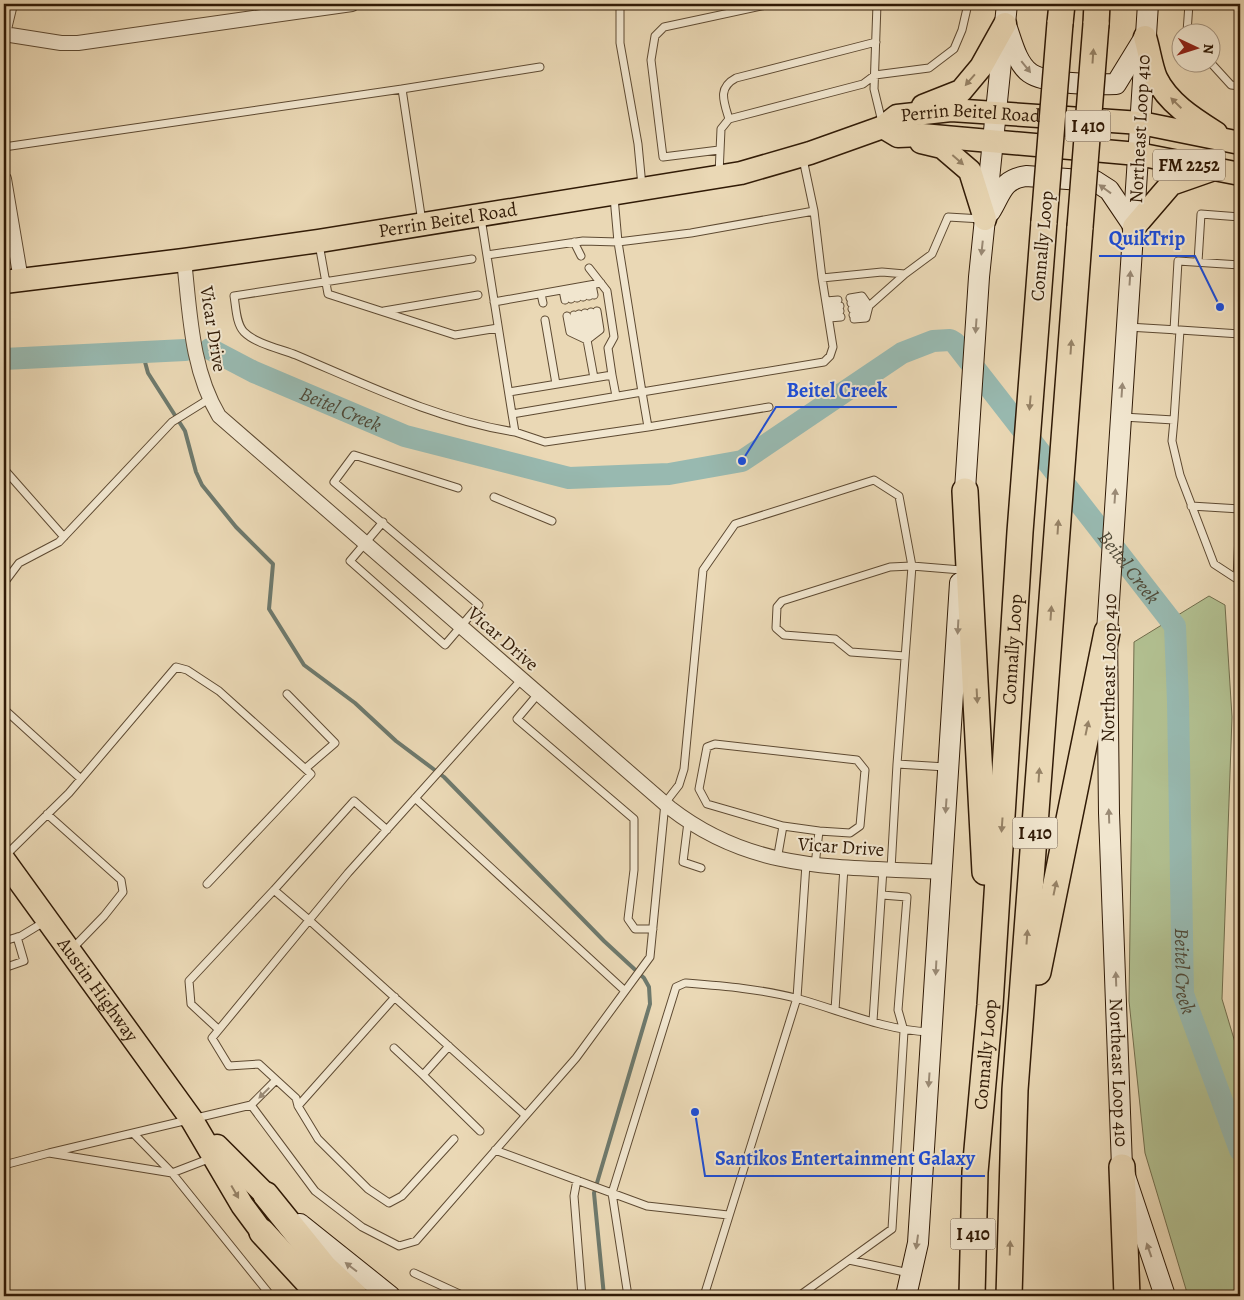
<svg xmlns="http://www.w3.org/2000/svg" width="1244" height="1300" font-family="Alegreya,serif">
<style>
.green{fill:#b2c091;stroke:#716d4c}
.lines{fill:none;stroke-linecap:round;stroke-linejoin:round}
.stream{stroke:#6e796c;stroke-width:4}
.river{stroke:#98b9b0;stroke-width:22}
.service-casing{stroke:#5e4a32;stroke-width:9}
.minor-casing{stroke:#5e4a32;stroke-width:16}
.secondary-casing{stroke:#301a06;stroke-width:22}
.primary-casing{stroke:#301a06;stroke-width:25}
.motorway-casing{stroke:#301a06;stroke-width:28}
.service{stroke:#f1e6cf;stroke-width:7}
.minor{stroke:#f1e6cf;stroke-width:14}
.secondary{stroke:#f1e6cf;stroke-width:20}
.primary{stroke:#ead8b5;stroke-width:22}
.motorway{stroke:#ead8b5;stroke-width:25}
.motorway-bridge-casing{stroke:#301a06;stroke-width:28;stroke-linecap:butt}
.motorway-bridge{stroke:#ead8b5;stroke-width:25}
.oneway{fill:#968266}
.oneway2{fill:#9a8a75}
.labels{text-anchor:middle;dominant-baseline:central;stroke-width:4;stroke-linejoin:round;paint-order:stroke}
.shield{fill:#f1e6cf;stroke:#6a5742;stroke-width:1}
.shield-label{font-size:18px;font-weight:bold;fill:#301a06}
.street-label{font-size:19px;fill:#301a06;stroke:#f1e6cf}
.water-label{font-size:20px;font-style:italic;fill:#4f4a39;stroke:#f1e6cf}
.leader{fill:none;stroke:#1d4ed8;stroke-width:2}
.callout-dot{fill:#1d4ed8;stroke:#f1e6cf;stroke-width:2}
.callout-label{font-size:20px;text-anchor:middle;font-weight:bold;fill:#1d4ed8;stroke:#f1e6cf;stroke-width:4;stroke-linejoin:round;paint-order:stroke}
</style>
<rect width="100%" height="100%" fill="#ead8b5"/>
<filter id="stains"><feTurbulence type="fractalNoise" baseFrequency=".004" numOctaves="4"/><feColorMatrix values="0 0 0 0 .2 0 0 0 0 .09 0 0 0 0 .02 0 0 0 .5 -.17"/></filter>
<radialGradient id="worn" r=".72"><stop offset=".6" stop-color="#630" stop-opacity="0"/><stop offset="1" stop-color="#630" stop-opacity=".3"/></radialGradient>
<path class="green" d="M1209,596l16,9 7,112 -10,282 18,60v237h-52l-43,-143 -16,-152 5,-359z"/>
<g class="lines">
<path class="stream" d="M142,351l6,22 37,58 11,41 6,13 34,42 37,37 -4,45 35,56 51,38 41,38 48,36 160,164 40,37 5,9 1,17 -56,189 10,103"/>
<g class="river">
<path id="s1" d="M210,349l44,23 151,64 164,42 100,-4 73,-13 160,-108 31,-12 17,-1 5,3 220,283 3,76 5,292 57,156"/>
<path d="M4,359l181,-9"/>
</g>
<g class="service-casing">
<path id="service" d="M620,4v39l18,101 4,42
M877,4l-3,85 8,33
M1187,32l2,-28
M1210,62l21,23 9,1
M402,89l138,-22
M729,119c-5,-17 -12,-31 7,-41l140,-36
M4,147l398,-58 20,133
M719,150l-56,7 -12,-97 4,-24 9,-9 107,-23
M803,159l11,52 8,67 60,-6 23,2 27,-20 16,-37 34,2
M719,174l2,-45 8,-10 134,-35 12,-9 54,-7 25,-19 8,-19 6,-26
M614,197l4,45 73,-9 123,-22
M481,218l31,196 130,-22 6,35 121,-20
M574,242l7,14
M319,244l9,50 127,41 43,-7
M487,255l96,-14 35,1 24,150 182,-30 6,-6 3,-9 -11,-69
M472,259l-238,37c2,11 2,28 10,36 12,12 37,17 52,23 71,30 142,65 219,77l-3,-18
M1198,262l3,-48 39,3
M589,268l18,23 7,46 -6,11 4,27
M592,285l2,10
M587,286l2,10
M581,287l2,10
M575,288l2,10
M570,289l1,10
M563,290l2,10
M541,294l2,9
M850,298l12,-2 7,10 -3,12 -12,1
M826,301l12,-1
M494,302l107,-19
M851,303l11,-1 4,3
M827,307l13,-1
M852,309l17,-3
M384,311l94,-16
M828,312l12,-1
M585,313l3,24
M579,314l3,16 4,7
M574,315l2,16 5,4
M853,315l12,-2 4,-7 36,-32
M567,316l3,16 17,8
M829,318l12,-1
M545,320l11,64
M1128,327l50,3
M1174,330l4,-69 62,4
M590,335l3,-6 -2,-17
M594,378l-7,-38 13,-10 -3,-19
M509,392l103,-17 4,21
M1123,417l51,3 -2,21 8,34 34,89 26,17
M1174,420l6,-90 60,4
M515,432l30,10 103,-15
M4,469l60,68
M494,497l58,24
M1191,506l49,3
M383,522l-33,39 95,84 34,-40 -145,-123 20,-27 104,33
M1237,579l3,-66
M4,583l15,-20 40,-21 113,-120 37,-23
M905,656l-54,-4 -16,-13 -51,-4 -8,-7 1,-21 5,-6 108,-34 22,-1 -15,198 49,3
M287,694l48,49 -29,25
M538,694l-21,25 117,100v51l-6,49 7,10h18
M4,709l77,70
M415,798l210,193
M47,814l74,66 2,12 -19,24 -32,33
M688,822l-5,40 18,6
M783,826l36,5
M387,830l-33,-29 -80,89 35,30 216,195
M4,857l65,-64 107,-126 11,3 32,21 92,83 -104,110
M777,860l6,-34 -76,-22 -8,-15 8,-42 8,-3 142,16 8,10 -5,56 -10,7 -31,-2 -4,34
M891,869l6,-105
M1240,914v32
M4,941l17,-5 23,-14
M4,968l20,-7 -7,-24
M395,997l-97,109 -2,-8 -37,-34 -30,2 -17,-28 136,-165 173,-193
M835,1010l9,-143
M873,1021l10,-152
M218,1029l-27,-25 -2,-23 85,-91
M449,1046l-26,29 57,56
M394,1048l29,27
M251,1105l64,86 47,36 37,19 17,-5 160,-183 74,-101 15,-154 14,-18 5,-16 19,-199 32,-46 139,-44 25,16 13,70 49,4
M298,1106l20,33 50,50 21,14 13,-7 52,-57
M134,1134l38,39 99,123
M495,1150l152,56 81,9
M211,1158l-39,15 -123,-20 202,-48 25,-25
M4,1165l45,-12
M577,1180l-3,16 8,100
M849,1260l60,13
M414,1273l50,23
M628,1296l-16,-103 64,-206 9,-4c38,3 77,6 114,16 43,12 85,31 130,33
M704,1296l93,-298 9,-134
M799,1296l93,-67 12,-198 -6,-21 9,-113 -25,-2"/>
</g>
<g class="minor-casing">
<path id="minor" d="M4,29l6,-25
M4,34l57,9h17l274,-39
M4,179l17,101
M184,260c6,53 7,109 35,156l451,392c85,66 170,58 272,64"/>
</g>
<g class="secondary-casing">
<g id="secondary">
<path id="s2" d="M1148,4l-41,628 2,181 13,354 43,129"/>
<path d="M1007,28c5,14 10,36 23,45 15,11 67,12 86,11l27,-44"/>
<path d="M990,212c12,-19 11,-32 36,-36l69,5 14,9 25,37"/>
<path d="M964,505l15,-228 28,-273"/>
<path d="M300,1224l90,72"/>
<path d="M906,1296l12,-53 42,-660"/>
</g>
</g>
<g class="primary-casing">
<g id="primary">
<path d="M1145,37c4,13 6,29 11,41 12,25 38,41 60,55"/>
<path d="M923,106l38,-15 20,-24 24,-43"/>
<path d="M883,127l15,9 24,-1 216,19 102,20"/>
<path d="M921,142l21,5 28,24 15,48"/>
<path d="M1134,227l37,-43 40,-14"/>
<path id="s3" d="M4,282l180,-22 135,-19 422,-68 69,-20 73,-26 14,-11 54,-6 190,13 99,20"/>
<path id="s4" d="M4,860l188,260 50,85 20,27"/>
<path d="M217,1146l49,49"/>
</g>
</g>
<g class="motorway-casing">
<g id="motorway">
<path d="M1060,23l2,-19"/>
<path d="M1096,24l1,-20"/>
<path d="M965,491l20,381"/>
<path d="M1038,972l69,-340"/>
<path d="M1122,1167l5,129"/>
<path d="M266,1195l59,73 30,28"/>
<path d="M262,1232l59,64"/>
<path id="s5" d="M972,1296l3,-124 15,-167 30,-473 24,-310"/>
<path d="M1009,1296l6,-206 65,-863"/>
</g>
</g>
<use href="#service" class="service"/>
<use href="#minor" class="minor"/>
<use href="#secondary" class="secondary"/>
<use href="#primary" class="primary"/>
<use href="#motorway" class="motorway"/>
<g class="motorway-bridge-casing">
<path id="motorway-bridge" d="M1044,222l16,-199
M1080,227l16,-203"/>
</g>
<use href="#motorway-bridge" class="motorway-bridge"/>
</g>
<defs><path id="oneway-solid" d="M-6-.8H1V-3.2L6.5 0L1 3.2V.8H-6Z" transform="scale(1.25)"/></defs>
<g class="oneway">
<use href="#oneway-solid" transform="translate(1093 56) rotate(-86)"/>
<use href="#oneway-solid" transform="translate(970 80) rotate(131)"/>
<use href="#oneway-solid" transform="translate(1176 103) rotate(-136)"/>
<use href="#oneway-solid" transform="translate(958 160) rotate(41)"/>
<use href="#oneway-solid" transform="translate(1071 347) rotate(-86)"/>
<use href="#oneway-solid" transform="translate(1030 403) rotate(95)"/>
<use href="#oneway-solid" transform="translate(1058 527) rotate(-86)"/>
<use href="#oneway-solid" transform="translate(1051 613) rotate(-86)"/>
<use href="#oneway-solid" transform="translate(977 696) rotate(87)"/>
<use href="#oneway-solid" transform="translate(1087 728) rotate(-78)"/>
<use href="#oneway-solid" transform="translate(1039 775) rotate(-86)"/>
<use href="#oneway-solid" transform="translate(1002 825) rotate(94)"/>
<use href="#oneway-solid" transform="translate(1055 888) rotate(-78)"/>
<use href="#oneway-solid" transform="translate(1027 937) rotate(-86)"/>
<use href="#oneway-solid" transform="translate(235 1192) rotate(60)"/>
<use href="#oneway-solid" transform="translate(1010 1248) rotate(-88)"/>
</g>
<g class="oneway2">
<use href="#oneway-solid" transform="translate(1026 67) rotate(51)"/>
<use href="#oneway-solid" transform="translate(1105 189) rotate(-144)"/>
<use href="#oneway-solid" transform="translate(982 248) rotate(96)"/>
<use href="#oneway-solid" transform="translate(1130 278) rotate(-86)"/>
<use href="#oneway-solid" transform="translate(976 326) rotate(94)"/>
<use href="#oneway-solid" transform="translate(1122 390) rotate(-86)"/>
<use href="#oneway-solid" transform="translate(1115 496) rotate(-86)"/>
<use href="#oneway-solid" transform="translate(958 627) rotate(93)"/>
<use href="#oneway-solid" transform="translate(946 806) rotate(94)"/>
<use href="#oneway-solid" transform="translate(1109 816) rotate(-92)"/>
<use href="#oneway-solid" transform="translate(936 968) rotate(93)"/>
<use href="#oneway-solid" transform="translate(1116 979) rotate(-92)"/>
<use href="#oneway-solid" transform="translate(929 1080) rotate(94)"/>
<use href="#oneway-solid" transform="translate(264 1093) rotate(135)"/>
<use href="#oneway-solid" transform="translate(917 1242) rotate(98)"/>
<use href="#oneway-solid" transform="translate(1149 1250) rotate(-109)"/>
<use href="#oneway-solid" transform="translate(351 1267) rotate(-143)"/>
</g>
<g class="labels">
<g class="shield">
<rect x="1065.5" y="110.5" width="45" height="31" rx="4"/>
<rect x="1153" y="149.5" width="72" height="31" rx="4"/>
<rect x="1012.5" y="817.5" width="45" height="31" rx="4"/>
<rect x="950.5" y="1218.5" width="45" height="31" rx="4"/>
</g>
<g class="shield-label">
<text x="1088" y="126">I 410</text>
<text x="1189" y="165">FM 2252</text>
<text x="1035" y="833">I 410</text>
<text x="973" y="1234">I 410</text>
</g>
<g class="street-label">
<text stroke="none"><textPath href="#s3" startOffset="986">Perrin Beitel Road</textPath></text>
<text transform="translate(1140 129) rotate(-87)">Northeast Loop 410</text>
<text stroke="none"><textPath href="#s3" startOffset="448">Perrin Beitel Road</textPath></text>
<text transform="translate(1042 246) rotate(-85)">Connally Loop</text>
<text transform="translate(213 329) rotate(81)">Vicar Drive</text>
<text transform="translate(503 639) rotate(41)">Vicar Drive</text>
<text stroke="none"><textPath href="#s5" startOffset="648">Connally Loop</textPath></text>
<text transform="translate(1109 668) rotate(-89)">Northeast Loop 410</text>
<text transform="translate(841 847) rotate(4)">Vicar Drive</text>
<text stroke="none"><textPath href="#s4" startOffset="160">Austin Highway</textPath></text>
<text stroke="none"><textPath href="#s5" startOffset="242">Connally Loop</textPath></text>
<text stroke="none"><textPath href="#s2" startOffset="1070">Northeast Loop 410</textPath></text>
</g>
<g class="water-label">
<text stroke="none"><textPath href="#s1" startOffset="144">Beitel Creek</textPath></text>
<text stroke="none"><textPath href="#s1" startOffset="1090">Beitel Creek</textPath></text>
<text stroke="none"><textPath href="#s1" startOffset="1510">Beitel Creek</textPath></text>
</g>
</g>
<path class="leader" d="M1220 307L1195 256H1099M742 461L776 407H897M695 1112L705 1176H985"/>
<g class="callout-dot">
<circle cx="1220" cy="307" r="5"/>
<circle cx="742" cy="461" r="5"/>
<circle cx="695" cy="1112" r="5"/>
</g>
<g class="callout-label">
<text x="1147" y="245">QuikTrip</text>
<text x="837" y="397">Beitel Creek</text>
<text x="845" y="1165">Santikos Entertainment Galaxy</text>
</g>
<rect width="1244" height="1300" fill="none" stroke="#ead8b5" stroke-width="20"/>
<rect x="5" y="5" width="1234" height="1290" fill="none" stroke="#301a06" stroke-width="2.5"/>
<rect x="10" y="10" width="1224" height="1280" fill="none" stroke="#301a06"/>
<g transform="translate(1196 48) rotate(94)"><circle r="24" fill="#f1e6cf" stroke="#a4947f"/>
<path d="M0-4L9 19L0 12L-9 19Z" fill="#8f2418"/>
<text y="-8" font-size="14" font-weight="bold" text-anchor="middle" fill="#301a06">N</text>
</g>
<rect width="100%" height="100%" filter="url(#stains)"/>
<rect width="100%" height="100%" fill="url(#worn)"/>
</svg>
